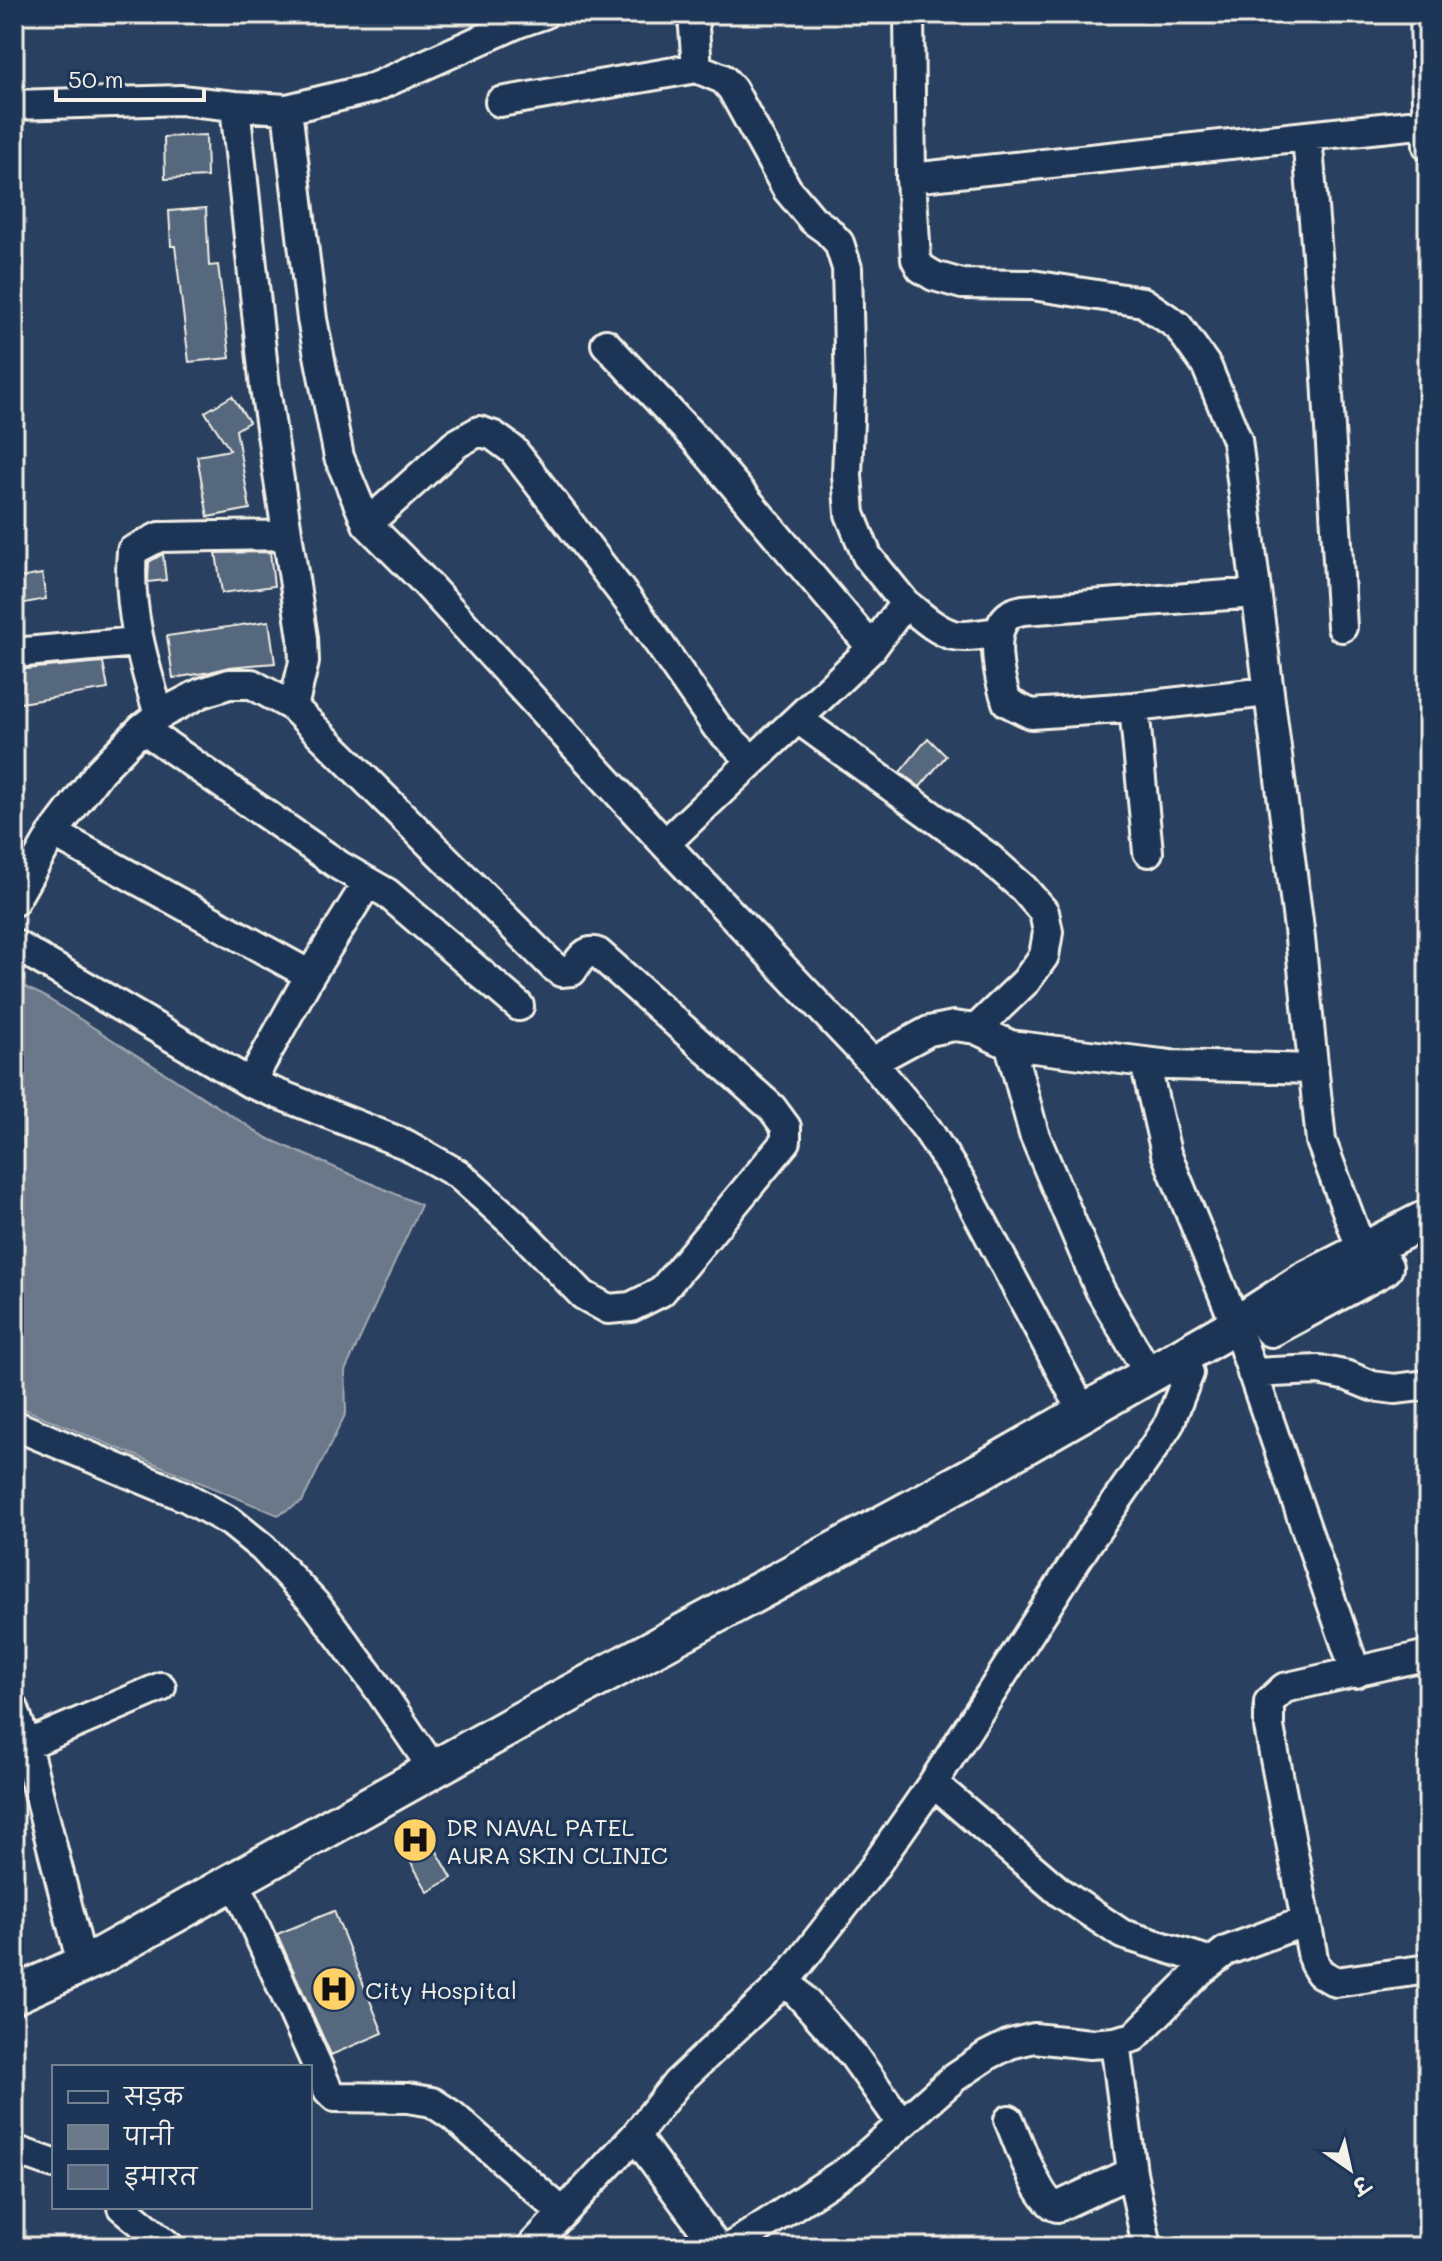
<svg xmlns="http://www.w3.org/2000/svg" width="1442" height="2261" font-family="Mali,'Playpen Sans Deva',sans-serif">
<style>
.water{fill:#6a788a;stroke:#a1a8b0;stroke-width:2}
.building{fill:#56677d;stroke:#f4f1e8;stroke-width:2}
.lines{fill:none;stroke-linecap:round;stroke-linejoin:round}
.minor-casing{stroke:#f4f1e8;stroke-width:34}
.major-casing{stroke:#f4f1e8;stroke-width:42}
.minor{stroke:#1d3557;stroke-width:28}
.major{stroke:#1d3557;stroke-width:36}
.labels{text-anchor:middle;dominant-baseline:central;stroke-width:7;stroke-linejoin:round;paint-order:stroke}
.poi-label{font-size:24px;fill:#f4f1e8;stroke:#1d3557;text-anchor:start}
</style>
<rect width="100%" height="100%" fill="#2a4060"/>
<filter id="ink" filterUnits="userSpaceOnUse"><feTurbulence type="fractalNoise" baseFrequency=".0125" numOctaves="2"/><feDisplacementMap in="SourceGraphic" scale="16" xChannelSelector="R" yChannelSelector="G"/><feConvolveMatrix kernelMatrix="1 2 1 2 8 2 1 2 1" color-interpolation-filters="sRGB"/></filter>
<g filter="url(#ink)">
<path class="water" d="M14,982l28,13 225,143 154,67 -76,166 1,42 -44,89 -24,13 -254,-106 -10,-10z"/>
<path class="building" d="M206,135l1,42 -42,2 -1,-42z
M206,208l3,58 9,-1 12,93 -41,4 -14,-116h-4l-2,-35z
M232,396l17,26 -13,8 14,79 -42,8 -11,-61 33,-6 -25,-38z
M270,552l4,34 -52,7 -6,-40z
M163,554l3,26 -18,2 1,-20z
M42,574l4,25 -32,6v-26z
M269,621l6,42 -46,4 -19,5 -37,6 -6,-42z
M103,662l5,27 -94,15v-34z
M928,738l18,18 -26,31 -20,-15z
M418,1818l34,60 -24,14 -34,-59z
M334,1911l49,122 -52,22 -54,-121z"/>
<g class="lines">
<g class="minor-casing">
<path id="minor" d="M693,14l4,54
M909,14l2,164 5,81 5,9 13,8 28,8 70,1 111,17 35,24 29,41 30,73 62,489 22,212 41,110
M1425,14l3,132
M500,102l197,-34 26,11 9,10 55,100 26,31 14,10 12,13 8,25 3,124 -3,83 3,39 17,42 38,47 -33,45
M14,105l167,-5 54,6 52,3 86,-21 145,-65 26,-9
M287,109l25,210 27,138 28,67 57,57 241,263 207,218 55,67 34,53 122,230
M1307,136l19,226 16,265
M911,178l517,-55
M606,344l91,97 175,207c-68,66 -139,130 -207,196
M367,524l89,-80 23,-13 15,5 19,14 124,162 80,115 35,33
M1256,593l-233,17c-4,1 -9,2 -12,4 -24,15 -11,67 -4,88l24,12 103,-7 134,-15
M905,603c14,11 30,27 48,32 14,3 30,-1 44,-3
M14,653l123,-11
M1134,707l14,145
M159,715c-16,-54 -32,-107 -27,-164l27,-14 128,-2
M798,719l189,137 36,32 21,24 4,20 -4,24 -18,25 -50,48
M142,728l198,138 47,27 132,113
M53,833l257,142
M14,901l39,-68 47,-62 42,-43 17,-13 42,-22 28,-9h23l41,23
M14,944l236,139 155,61 53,30 56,50 69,71 25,14 23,-2 30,-15 125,-151v-14l-14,-19 -174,-155c-13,-5 -19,8 -26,18l-11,1 -8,-6 -260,-259 11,-45 -1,-24 -38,-250 -30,-282
M1010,1045l24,89 66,156 49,84
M872,1062l57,-31 25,-5 22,3 34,16 135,17 25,3 142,4
M1145,1062l21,91 70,172 120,348
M250,1083l60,-108 58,-93
M1252,1373l67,-3 29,6 24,10 23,3 33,-4
M14,1425l172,72 45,25 32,26 54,58 57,76 60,88
M1428,1655l-144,33 -15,14v25l45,236 6,10 16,9 92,-13
M14,1709l12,36 56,219
M26,1745l135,-58
M933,1783l128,110 61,41 90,28
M242,1897l86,193 7,7 73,1 24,4 21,14 110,97
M1115,2042l17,130 15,75
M1009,2120c9,20 28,80 48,87l75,-35
M902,2124l53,-47 33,-22 22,-11 24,-6 56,6 25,-2 19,-5 65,-65 27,-21 80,-30
M635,2136l82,111
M14,2150l40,14
M122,2207l48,40
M531,2247l104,-111 42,-53 109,-103 87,-111 60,-86 155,-241 66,-95 15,-23 20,-51
M731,2247l123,-81 48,-42 -49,-69 -67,-75"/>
</g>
<g class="major-casing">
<path id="major" d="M1271,1328l113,-61
M14,1995l84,-38 429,-240 454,-246 255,-146 68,-44 124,-63"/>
</g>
<use href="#minor" class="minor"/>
<use href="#major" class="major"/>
</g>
</g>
<defs>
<g id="hospital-disc" transform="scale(2.3)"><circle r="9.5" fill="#ffd166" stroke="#1d3557"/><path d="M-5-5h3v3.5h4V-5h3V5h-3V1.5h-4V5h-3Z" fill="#111"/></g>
</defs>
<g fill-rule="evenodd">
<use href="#hospital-disc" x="415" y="1840"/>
<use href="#hospital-disc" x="334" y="1989"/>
</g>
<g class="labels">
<g class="poi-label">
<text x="446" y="1826">DR NAVAL PATEL<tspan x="446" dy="28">AURA SKIN CLINIC</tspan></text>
<text x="365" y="1989">City Hospital</text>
</g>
</g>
<rect width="1442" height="2261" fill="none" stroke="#1d3557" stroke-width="48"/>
<rect x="24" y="24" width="1394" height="2213" fill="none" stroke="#f4f1e8" stroke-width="3" filter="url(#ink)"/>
<rect x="52" y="2065" width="260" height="144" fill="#1d3557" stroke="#738091" stroke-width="2"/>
<rect x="68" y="2091" width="40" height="12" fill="#1d3557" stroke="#738091" stroke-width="2"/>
<text x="124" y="2105" font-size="24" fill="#f4f1e8">सड़क</text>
<rect x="68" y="2125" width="40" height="24" fill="#6a788a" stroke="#738091" stroke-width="2"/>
<text x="124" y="2145" font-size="24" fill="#f4f1e8">पानी</text>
<rect x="68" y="2165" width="40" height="24" fill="#56677d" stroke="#738091" stroke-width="2"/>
<text x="124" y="2185" font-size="24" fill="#f4f1e8">इमारत</text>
<g transform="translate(1350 2169) rotate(146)" stroke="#1d3557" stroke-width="6" paint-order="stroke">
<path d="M0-6L14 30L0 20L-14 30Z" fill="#f4f1e8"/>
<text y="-12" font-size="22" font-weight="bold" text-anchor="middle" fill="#f4f1e8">उ</text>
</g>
<path d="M56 88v12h148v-12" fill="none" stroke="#f4f1e8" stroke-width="4"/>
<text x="68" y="88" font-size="24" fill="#f4f1e8" stroke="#1d3557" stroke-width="6" paint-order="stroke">50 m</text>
</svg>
